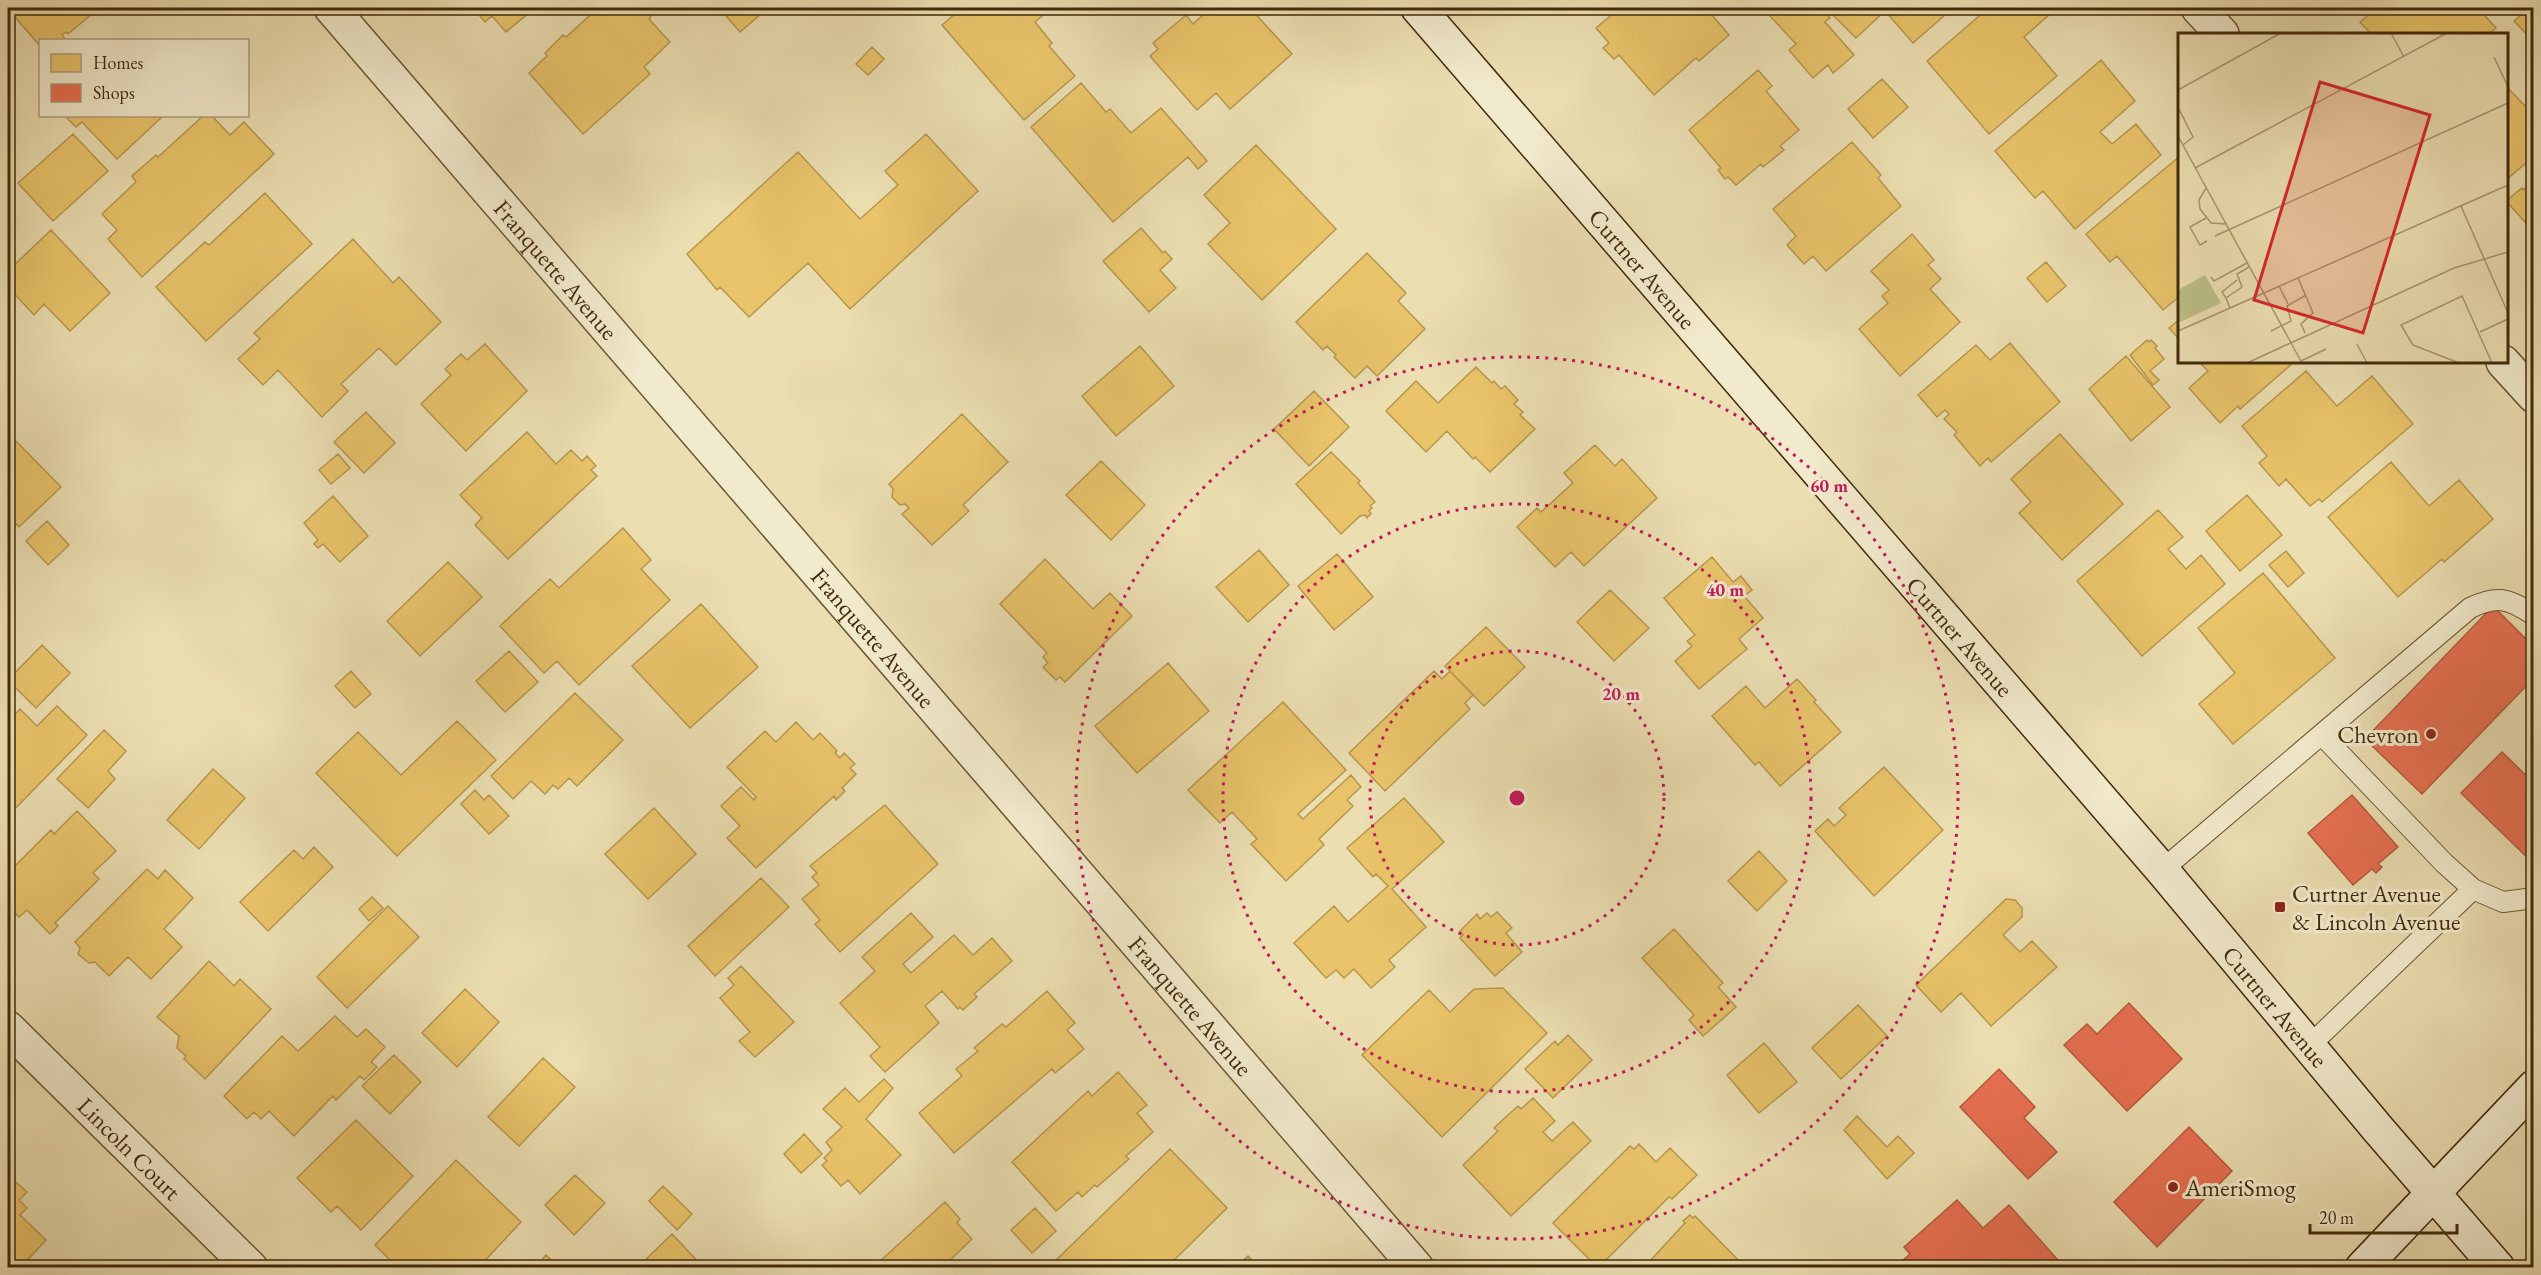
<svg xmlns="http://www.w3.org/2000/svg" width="2541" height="1275" font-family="'EB Garamond',serif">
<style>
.homes{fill:#e9c46a;stroke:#b7964e;stroke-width:1.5}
.shops{fill:#e76f51;stroke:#b55a3c;stroke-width:1.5}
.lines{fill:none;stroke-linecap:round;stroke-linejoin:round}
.service-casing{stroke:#6c5734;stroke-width:22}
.minor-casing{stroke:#6c5734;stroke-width:36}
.secondary-casing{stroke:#412a0b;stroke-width:36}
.service{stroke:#f2eacc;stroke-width:20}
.minor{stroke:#f2eacc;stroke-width:33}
.secondary{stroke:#f2eacc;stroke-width:33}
.ring{fill:none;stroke:#c2185b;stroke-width:3;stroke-dasharray:3 6}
.poi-dot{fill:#8f2418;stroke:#f2eacc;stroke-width:2}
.labels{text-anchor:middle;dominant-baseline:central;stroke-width:6;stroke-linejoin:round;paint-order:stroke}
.street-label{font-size:24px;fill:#412a0b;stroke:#f2eacc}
.poi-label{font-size:24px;fill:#412a0b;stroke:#f2eacc;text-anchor:start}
.inset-road{fill:none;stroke:#a7966f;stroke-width:1.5}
.view{fill:#d62828;fill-opacity:0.15;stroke:#d62828;stroke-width:3}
.inset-edge{fill:none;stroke:#412a0b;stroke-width:3}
.centre{fill:#c2185b;stroke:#f2eacc;stroke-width:3}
.ring-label{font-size:18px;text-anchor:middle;font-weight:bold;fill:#c2185b;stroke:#f2eacc;stroke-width:6;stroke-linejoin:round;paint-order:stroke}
</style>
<rect width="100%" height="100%" fill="#ebdeb1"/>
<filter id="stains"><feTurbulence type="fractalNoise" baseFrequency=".00333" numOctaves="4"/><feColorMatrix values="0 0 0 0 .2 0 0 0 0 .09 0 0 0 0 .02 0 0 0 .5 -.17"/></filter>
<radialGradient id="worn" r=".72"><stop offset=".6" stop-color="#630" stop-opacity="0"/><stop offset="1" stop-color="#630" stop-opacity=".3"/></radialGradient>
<path class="homes" d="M24,8h75l-31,26 -2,-2 -4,3 4,5h-26v6l-26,-30z
M477,8h58l-29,24 -14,-16 -7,6 -11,-13z
M598,8h58l-7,6 2,3 -2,2 21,23 -26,25 6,7 -67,60 -54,-61 18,-17 -2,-3 18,-18 3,2z
M719,8h49l-28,24z
M962,8h90l-17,14 17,21 -3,3 26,30 -51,44 -82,-95z
M1211,8h27l2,2 10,-2 42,46 -62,55 -14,-16 -19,17 -47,-54 8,-7 -5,-6 33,-28 7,9z
M1620,8h100l-8,7 17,20 -30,26 -3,-3 -42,37 -35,-40 -5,4 -11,-11 6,-5 -13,-15z
M1780,8h41l9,10 -5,4 29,33 -21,18 -5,-8 -15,13 -24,-28 7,-6 -26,-28z
M1826,8h127l-40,35 -28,-32 -29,27z
M1984,8h73l-33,29 33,39 -68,58 -62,-73 59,-51z
M2367,8h111l18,20 -7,6h-118l-11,-12 7,-6 -4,-5z
M2530,8h4v34l-20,-21z
M872,47l12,12 -16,16 -12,-11z
M2101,60l34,41 -35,31 12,12 24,-20 25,31 -86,74 -32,-38 -8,7 -40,-47z
M1758,70l14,16 -6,5 33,39 -19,16 4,4 -21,17 -2,-3 -25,21 -8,-8 -3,2 -7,-9 3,-2 -32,-38z
M1882,79l26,28 -35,31 -25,-29z
M1081,83l25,29 4,-3 21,24 30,-25 46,53 -9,8 -10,-12 -75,65 -82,-95z
M2506,86l21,22 7,-6v54l-28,24z
M65,116h98l-46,43 -35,-37 -6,5z
M203,116h9l18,19 14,-13 30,32 -132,123 -34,-38 9,-9 -15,-16 34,-32 -4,-6 24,-21 2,2z
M73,134l35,37 -55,50 -35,-38z
M926,134l52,57 -128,118 -42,-46 -59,54 -29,-30 -3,3 -30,-36 111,-102 62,67 38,-34 -13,-14z
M1852,142l29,33 -3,3 23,28 -75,65 -13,-15 -9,8 -17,-19 9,-9 -23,-27z
M1256,145l80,84 -74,71 -54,-56 22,-21 -26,-28z
M2180,156v140l-17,14 -46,-54 -7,6 -24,-28z
M2534,181v51l-28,-31 16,-13 1,2z
M265,193l47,51 -106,97 -50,-54 49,-45 4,3z
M1141,228l22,25 2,-2 7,8 -12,11 16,18 -27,24 -46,-51z
M51,230l59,63 -40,38 -26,-27 -10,11 -26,-28v-16z
M1912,234l22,26 -6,5 13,14 -11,10 30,33 -60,54 -41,-47 29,-26 -6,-7 7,-6 -18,-19z
M353,239l40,44 6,-6 42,45 -45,43 -17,-17 -38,36 7,7 -26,26 -44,-47 -15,15 -25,-26 22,-20 -6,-6z
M1367,253l39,40 -8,8 27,28 -48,47 -10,-10 -12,12 -21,-21 2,-2 -9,-9 -4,4 -27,-28z
M2046,262l20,24 -19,16 -20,-24z
M2180,319v21l-11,-12z
M2147,340l2,2 2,-2 6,6 -2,2 9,11 -14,12 9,9 -6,5 -23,-30z
M2010,343l50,59 -69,60 -3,-4 -8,8 -26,-31 3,-3 -13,-13 5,-5 -4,-4 -8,7 -19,-22 58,-50 14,15z
M485,344l42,47 -61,60 -45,-47 30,-29 -6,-6 16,-15 6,6z
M1140,346l34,40 -58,50 -34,-40z
M2126,356l44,51 -39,34 -42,-52z
M2199,362h95l-54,47 -2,-3 -18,17 -31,-35 19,-17z
M1476,367l16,16 2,-2 7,8 4,-3 13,14 -4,4 9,8 -3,3 15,14 -45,43 -15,-15 -2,2 -26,-28 -21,21 -40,-41 30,-30 22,22z
M2306,371l31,35 35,-30 41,48 -91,78 -3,-3 -9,7 -24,-27 -7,7 -20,-23 8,-7 -25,-30z
M1314,391l35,36 -40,39 -35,-37z
M366,412l29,31 -31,30 -30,-31z
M962,414l46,48 -45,43 6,6 -37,34 -30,-31 7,-6 -4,-4 -5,1 -8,-8 1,-8 -4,-5z
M527,432l29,32 15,-14 11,11 5,-5 9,10 -5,4 6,6 -89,83 -33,-34 7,-7 -22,-23z
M2060,434l63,70 -61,56 -43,-47 12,-11 -20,-23z
M10,435l51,52 -42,40 -11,-12v-78z
M1595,445l20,21 7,-7 35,39 -73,68 -13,-14 -16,15 -38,-40 20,-19 4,4 32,-29 -9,-10z
M1331,452l29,29 -2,2 17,19 -5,4 2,2 -3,3 2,2 -4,5 -2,-3 -5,1 -19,18 -45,-50z
M338,454l12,14 -19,16 -12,-14z
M1101,461l44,44 -34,35 -45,-45z
M2391,462l38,44 30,-26 34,39 -49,43 -2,-3 -44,38 -70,-80z
M2247,495l35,40 -42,36 -34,-40z
M333,496l35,40 -28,26 -17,-18 -5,4 -4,-4 4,-4 -14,-17z
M2158,510l25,27 -15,12 18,20 15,-14 24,29 -83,72 -65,-75z
M47,521l22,24 -21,20 -22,-24z
M623,528l28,32 -10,9 29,31 -91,85 -22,-24 -13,12 -44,-47 50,-47 9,9z
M1259,550l30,35 -41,37 -32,-35z
M2286,551l18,22 -16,14 -19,-22z
M1337,554l36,43 -39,33 -36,-44z
M1712,557l21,25 8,-6 11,14 -8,6 19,22 -24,21 8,10 -48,40 -24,-28 17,-15 -5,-5 8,-6 -31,-37z
M1045,559l48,50 17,-16 22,23 -67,66 -5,-5 -4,3 -13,-13 5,-4 -5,-6 4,-4 -47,-49z
M448,562l34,35 -62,59 -33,-35z
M2263,573l72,85 -102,86 -34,-40 36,-31 -37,-45z
M1610,590l39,38 -35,33 -37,-39z
M701,604l57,63 -68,61 -58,-62z
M1486,627l39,40 -41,39 -39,-40z
M42,645l28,28 -34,35 -28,-28z
M509,651l29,31 -33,30 -29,-31z
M1168,663l41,48 -72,62 -42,-47z
M351,671l20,23 -16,14 -20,-22z
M1434,671l8,8 8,-8 23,24 -8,8 5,6 -85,82 -36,-38z
M1797,679l19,21 -2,2 27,30 -61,54 -21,-24 -4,3 -43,-49 34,-30 19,22z
M575,693l48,47 -46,46 -8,-8 -11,11 -5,-4 -8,9 -14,-13 -18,18 -22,-23z
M1283,702l63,68 -48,44 5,5 48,-44 10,12 -14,13 6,6 -34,33 5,6 -38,36 -35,-37 6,-5 -25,-27 -12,11 -32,-33z
M57,706l30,29 -79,81v-94l12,-13 17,17z
M457,721l39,39 -99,96 -81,-83 42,-41 43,43z
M796,722l17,18 7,-7 17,18 -2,2 5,5 4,-5 11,11 -5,4 6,6 -14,14 3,3 -9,9 -2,-4 -78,72 -29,-30 13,-12 -19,-20 20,-19 13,13 2,-3 -29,-30 38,-36 11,11z
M104,730l22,21 -18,20 7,8 -27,29 -31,-29z
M1884,767l59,63 -69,66 -59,-65 13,-12 6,7 12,-11 -7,-7z
M213,769l32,29 -46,51 -32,-29z
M475,790l9,10 5,-5 20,21 -20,18 -28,-30z
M1404,798l40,44 -52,47 34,38 -37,33 6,7 -24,21 -17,-19 -10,9 -8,-8 -10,8 -32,-35 40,-37 14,16 40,-36 -12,-12 -3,3 -26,-29z
M885,805l53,59 -98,88 -25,-28 5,-4 -18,-21 17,-14 -7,-8 5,-4 -7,-7z
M654,808l42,46 -48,45 -43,-45z
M77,811l39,40 -23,22 6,6 -44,44 3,3 -8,8 -23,-24 -8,7 -11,-11v-33l43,-43 3,4z
M314,847l19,20 -65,64 -28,-29 54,-52 9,9z
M1759,851l28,30 -30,30 -29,-30z
M147,869l11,10 7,-9 28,28 -29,31 18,18 -31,32 -23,-22 -19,19 -14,-14 -6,1 -11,-9 2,-6 -5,-6z
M761,878l28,29 -74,69 -27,-30z
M372,897l11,11 -14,13 -10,-12z
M2006,899l9,1 7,8v9l-19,18 17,17 12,-11 25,26 -66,59 -30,-33 -20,19 -25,-27z
M388,906l31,31 -72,71 -30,-31z
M1497,912l15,16 -6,5 16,19 -27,24 -35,-38 3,-3 -3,-4 17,-17 3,5 7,-6 4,4z
M911,913l22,24 -30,27 8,9 43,-38 19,20 19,-17 20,23 -38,33 3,3 -14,13 -3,-3 -2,2 -16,-18 -17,15 14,17 -54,49 -15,-16 10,-9 -40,-44 35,-32 -13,-14z
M1674,929l49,54 -5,4 18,20 -33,29 -14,-16 5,-5 -52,-57z
M209,961l25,25 6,-7 31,30 -66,70 -21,-20 2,-3 -9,-8 2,-12 -22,-19z
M741,966l53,56 -39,35 -16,-16 11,-9 -30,-34 14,-13 -6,-7z
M1503,988l44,45 -105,104 -80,-82 67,-65 21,22 24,-23z
M465,989l34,33 -42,45 -35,-34z
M1047,991l28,32 -8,7 17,19 -29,24 -3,-4 -98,84 -35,-40 43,-37 -6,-7 22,-18 -4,-3 28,-24 4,3z
M1858,1005l29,31 -46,43 -29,-31z
M335,1016l22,21 9,-8 19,18 -14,15 6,5 -13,13 -4,-4 -24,24 -3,-4 -39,40 -25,-25 -8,8 -7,-7 -7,7 -23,-23 58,-60 16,15z
M1568,1035l24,25 -39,38 -28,-29 30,-28 3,4z
M1764,1043l33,39 -38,31 -32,-38z
M394,1055l27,27 -31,32 -28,-28z
M543,1058l32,29 -56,59 -31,-29z
M1118,1072l29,33 -10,8 16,19 -27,24 3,3 -32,28 -2,-2 -13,12 -4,-5 -22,19 -44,-49 76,-71 4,5z
M884,1079l9,9 -27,31 35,36 -41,39 -12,-14 -7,6 -19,-21 5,-4 -3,-3 8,-8 -6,-8 16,-15 -19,-18 22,-21 14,14z
M1533,1098l22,23 -12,11 9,9 21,-19 18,19 -80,75 -48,-51 35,-34 -4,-3 24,-22 3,3z
M1857,1116l30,31 11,-11 16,17 -27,26 -43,-49z
M356,1120l57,56 -52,54 -24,-24 -6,6 -34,-34z
M804,1134l18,20 -21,19 -17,-19z
M1639,1144l17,18 14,-14 27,27 -25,24 -3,-2 -71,71 -45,-45 77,-77 4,3z
M1170,1149l57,59 -61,60h-118z
M456,1160l65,62 -43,46h-80l-23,-23z
M8,1175l19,17 -8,8 8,8 -7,7 26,25 -26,28h-12z
M575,1175l30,28 -31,32 -29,-30z
M663,1186l29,28 -15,16 -28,-29z
M945,1202l15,17 -3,4 15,16 -30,29h-58l-5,-6z
M1035,1208l21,23 -24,22 -21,-23z
M1690,1215l3,3 2,-2 51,52h-99l3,-3 -2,-2 37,-40 -2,-2z
M672,1234l32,34h-67z
M546,1255l7,7 2,-2 8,8h-29z
M1248,1256l11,12h-24z"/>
<path class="shops" d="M2493,606l41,41v31l-112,116 -57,-55z
M2502,752l32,31v81l-73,-71z
M2352,795l46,52 -20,17 4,3 -6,6 -4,-4 -19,16 -45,-52z
M2129,1003l53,56 -55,52 -63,-66 23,-21 10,10z
M1999,1069l36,38 -11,11 33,34 -29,27 -68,-72z
M2189,1127l43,44 -75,76 -43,-45z
M1957,1200l26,28 26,-23 56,63h-171l16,-14 -6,-7z"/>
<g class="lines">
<g class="service-casing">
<path id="service" d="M2322,735l122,128 29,26 30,13 31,-4
M2162,870l308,-262c27,-13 38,-10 64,7
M2309,1046l164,-157"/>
</g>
<g class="minor-casing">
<g id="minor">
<path id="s1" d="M331,8l1086,1260"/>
<path d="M2198,8l24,26"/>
<path d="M2503,362l31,34"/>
<path id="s2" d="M8,1028l243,240"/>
</g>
</g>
<g class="secondary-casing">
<g id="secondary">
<path id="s3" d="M1418,8l744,862 216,259 120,139"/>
<path d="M2362,1268l172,-181"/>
</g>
</g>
<use href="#service" class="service"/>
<use href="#minor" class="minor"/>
<use href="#secondary" class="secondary"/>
</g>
<g class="ring">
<circle cx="1517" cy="798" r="147"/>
<circle cx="1517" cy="798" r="294"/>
<circle cx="1517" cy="798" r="441"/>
</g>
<g class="poi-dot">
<circle cx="2431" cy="734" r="6"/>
<rect x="2274" y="901" width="12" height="12" rx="3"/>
<circle cx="2173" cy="1187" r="6"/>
</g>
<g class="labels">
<g class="street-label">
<text stroke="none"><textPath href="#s3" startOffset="344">Curtner Avenue</textPath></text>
<text stroke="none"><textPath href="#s1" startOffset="345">Franquette Avenue</textPath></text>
<text stroke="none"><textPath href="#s3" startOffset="830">Curtner Avenue</textPath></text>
<text stroke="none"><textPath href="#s1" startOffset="831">Franquette Avenue</textPath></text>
<text stroke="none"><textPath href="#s1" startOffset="1317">Franquette Avenue</textPath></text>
<text stroke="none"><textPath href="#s3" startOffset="1316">Curtner Avenue</textPath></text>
<text stroke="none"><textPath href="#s2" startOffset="171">Lincoln Court</textPath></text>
</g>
<g class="poi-label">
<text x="2419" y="734" text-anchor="end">Chevron</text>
<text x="2292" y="893">Curtner Avenue<tspan x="2292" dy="28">&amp; Lincoln Avenue</tspan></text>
<text x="2185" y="1187">AmeriSmog</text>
</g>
</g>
<g transform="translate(2178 33)">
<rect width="330" height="330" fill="#ebdeb1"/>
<path d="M27,242l16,28 -43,20v-33z" fill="#bdc087"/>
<path class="inset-road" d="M213,0l13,24M316,24l14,30M0,57l103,-57M0,74l15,30 -10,8M0,103l124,227M17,135l252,-135M28,155l-7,12 1,9 11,14 15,1M283,173l47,107M28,185l-16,9 10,18 7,-4M37,203l293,-133M33,244l3,4 33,-18M120,245l15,35 -12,11 4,9M101,253l9,18M48,265l-4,-6 15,-12M52,275l-4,-10 16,-11 -5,-13 12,-7M0,298l330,-146M93,298l20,-10 -4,-15 19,-11M302,299l28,-13M179,311l10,19M123,328l25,-12M69,330l207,-95 54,-16M281,330l-46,-18 -12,-20 61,-29 30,67"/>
<path class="view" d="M142,49l110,33 -67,218 -109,-33z"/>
<rect width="330" height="330" class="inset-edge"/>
</g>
<circle cx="1517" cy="798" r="9" class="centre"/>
<g class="ring-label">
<text x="1829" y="492">60 m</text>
<text x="1725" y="596">40 m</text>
<text x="1621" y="700">20 m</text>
</g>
<rect width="2541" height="1275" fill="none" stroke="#ebdeb1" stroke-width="30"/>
<rect x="9" y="9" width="2523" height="1257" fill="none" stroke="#412a0b" stroke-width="3"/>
<rect x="15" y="15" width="2511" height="1245" fill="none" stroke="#412a0b" stroke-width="1.5"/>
<rect x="39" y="39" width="210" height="78" fill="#f2eacc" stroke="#ab9d7f" stroke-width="1.5"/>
<rect x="51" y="54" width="30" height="18" fill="#e9c46a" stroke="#ab9d7f" stroke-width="1.5"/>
<text x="93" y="69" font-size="18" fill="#412a0b">Homes</text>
<rect x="51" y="84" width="30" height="18" fill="#e76f51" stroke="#ab9d7f" stroke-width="1.5"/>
<text x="93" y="99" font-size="18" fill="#412a0b">Shops</text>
<path d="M2310 1224v9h147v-9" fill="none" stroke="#412a0b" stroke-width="3"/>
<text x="2319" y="1224" font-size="18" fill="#412a0b" stroke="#f2eacc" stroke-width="4.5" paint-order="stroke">20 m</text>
<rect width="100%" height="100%" filter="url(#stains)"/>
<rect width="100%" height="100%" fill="url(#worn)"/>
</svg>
